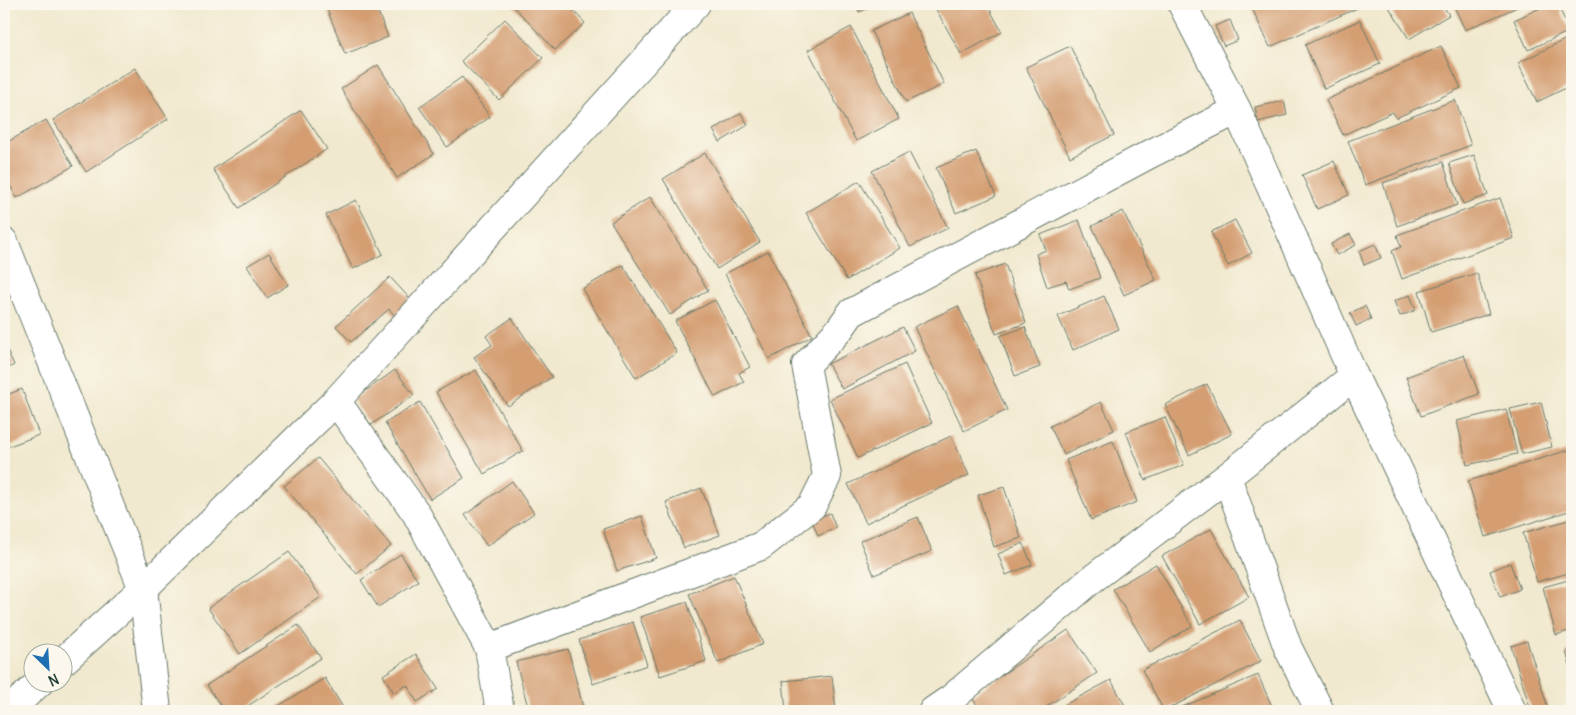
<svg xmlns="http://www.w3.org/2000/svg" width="1576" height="715" font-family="Delius,sans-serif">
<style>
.building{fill:#d49e72}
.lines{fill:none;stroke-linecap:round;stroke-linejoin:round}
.minor-casing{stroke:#68796a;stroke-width:30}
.minor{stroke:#fff;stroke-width:28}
</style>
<rect width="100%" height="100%" fill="#fbf7ec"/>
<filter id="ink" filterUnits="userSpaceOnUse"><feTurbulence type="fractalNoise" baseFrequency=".02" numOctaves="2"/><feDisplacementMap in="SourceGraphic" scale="10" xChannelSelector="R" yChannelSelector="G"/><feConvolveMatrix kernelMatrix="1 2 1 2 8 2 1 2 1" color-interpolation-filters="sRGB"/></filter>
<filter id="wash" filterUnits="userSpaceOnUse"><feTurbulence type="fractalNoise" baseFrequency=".0096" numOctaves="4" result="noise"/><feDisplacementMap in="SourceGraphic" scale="20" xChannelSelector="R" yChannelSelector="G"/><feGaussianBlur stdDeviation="1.12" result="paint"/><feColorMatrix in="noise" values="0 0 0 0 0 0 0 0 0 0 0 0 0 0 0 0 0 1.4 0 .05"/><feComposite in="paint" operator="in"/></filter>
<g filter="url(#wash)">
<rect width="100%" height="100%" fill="#f1e9cf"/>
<g id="blocks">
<path class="building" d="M325,4h50l13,33 -43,17z
M511,4h56l18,19 -30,27z
M856,4h23l-20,8z
M933,4h54l15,28 -41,22z
M1250,4h111l1,2 -92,41z
M1387,4h55l7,11 -40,24z
M1453,4h71l-59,26z
M1549,4h8l13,27 -42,19 -14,-30z
M909,13l35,71 -38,18 -35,-71z
M505,19l38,39 -44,42 -38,-39z
M1230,20l8,20 -14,6 -9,-20z
M1360,20l20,44 -56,25 -19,-44z
M851,27l48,92 -43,22 -48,-91z
M1572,36v49l-35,17 -19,-39z
M1070,46l44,89 -44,22 -44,-90z
M1441,46l20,42 -65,30 -3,-6 -50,23 -17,-35z
M378,65l56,89 -37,24 -56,-89z
M135,68l33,51 -82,53 -33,-52z
M462,77l28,40 -43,30 -28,-40z
M1455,100l16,45 -106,40 -17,-44z
M1284,101l3,14 -29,7 -3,-15z
M1572,105v17l-6,-13z
M301,110l26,39 -88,59 -26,-39z
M741,113l7,12 -28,17 -7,-12z
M46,120l27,46 -56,32 -13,-23v-31z
M976,151l20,45 -40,17 -20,-45z
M909,152l39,76 -38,19 -38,-76z
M705,153l55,89 -43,27 -54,-90z
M1474,155l14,40 -25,9 -14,-41z
M1334,161l15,34 -32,14 -15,-34z
M1443,162l14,43 -60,21 -14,-43z
M859,181l41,67 -53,32 -41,-67z
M650,197l58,93 -38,25 -59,-93z
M1500,198l14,40 -112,41 -10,-28 9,-4 -4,-12z
M356,200l27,54 -30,15 -27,-54z
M1123,211l33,69 -32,15 -32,-69z
M1079,220l21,58 -31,11 -3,-8 -19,6 -11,-33 10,-4 -6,-15z
M1235,220l17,33 -24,13 -17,-34z
M1350,234l6,11 -19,10 -6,-11z
M1375,244l6,14 -17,7 -5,-14z
M768,251l44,85 -43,23 -44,-85z
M269,253l19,32 -21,13 -20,-32z
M1005,264l21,59 -30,11 -21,-59z
M623,265l54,88 -41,25 -54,-89z
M1477,273l12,41 -58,18 -12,-41z
M390,277l22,24 -17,15 -6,-7 -38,33 -15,-16z
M1410,295l6,15 -16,6 -6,-15z
M1104,296l15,33 -46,21 -15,-34z
M715,300l35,67 -11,6 5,9 -29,15 -40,-76z
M958,306l49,104 -43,21 -50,-104z
M1365,306l6,13 -15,7 -6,-13z
M512,318l40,59 -44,29 -34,-49 18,-12 -6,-9z
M903,327l12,24 -73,38 -14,-25z
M1025,327l15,40 -25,9 -15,-40z
M4,343l10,22 -9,5 4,8 -5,3z
M1464,355l15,39 -58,22 -15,-39z
M905,364l27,59 -74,35 -28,-59z
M395,370l19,25 -43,30 -18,-25z
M476,370l47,81 -39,23 -48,-82z
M1207,384l25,50 -43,21 -24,-50z
M22,389l17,46 -35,13v-52z
M420,402l44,76 -34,21 -45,-76z
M1101,402l13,28 -50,25 -14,-29z
M1541,402l11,45 -30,7 -12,-45z
M1506,409l11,45 -50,11 -10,-44z
M1165,417l19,48 -39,15 -19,-48z
M951,436l18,39 -103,48 -18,-39z
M1113,441l24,61 -46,18 -25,-60z
M1572,449v61l-87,27 -17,-56z
M318,458l73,88 -34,28 -73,-88z
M512,481l22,32 -47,33 -22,-31z
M1004,487l17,51 -27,9 -16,-52z
M701,488l19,47 -36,13 -18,-46z
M830,513l6,15 -18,8 -6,-16z
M642,516l14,42 -39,13 -14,-42z
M918,517l14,34 -58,24 -14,-34z
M1572,519v53l-35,10 -14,-49z
M1211,529l38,68 -49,27 -38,-68z
M1023,543l9,22 -26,10 -8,-21z
M289,552l32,45 -81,57 -32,-46z
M401,554l17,27 -40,26 -17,-27z
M1510,563l10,26 -20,8 -10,-26z
M1156,564l36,62 -42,26 -37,-63z
M734,576l29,68 -45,19 -29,-69z
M1572,579v51l-16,5 -13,-48z
M687,602l19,59 -46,15 -20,-59z
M1240,620l21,41 -97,50 -22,-41z
M633,622l14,43 -54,19 -14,-44z
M298,625l23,33 -81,53h-16l-17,-26z
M1068,630l29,43 -57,38h-59l-10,-15z
M1527,641l22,70h-18l-20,-65z
M568,649l16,62h-55l-13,-49z
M1572,650v22l-6,-20z
M416,654l22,35 -21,13 -10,-17 -13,8 -11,-18z
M1258,675l16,36h-93l-1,-3z
M832,676l4,35h-50l-3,-30z
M325,678l20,33h-75z
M1111,680l17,31h-75z"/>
</g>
</g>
<g filter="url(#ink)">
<use href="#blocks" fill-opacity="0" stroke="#68796a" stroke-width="1"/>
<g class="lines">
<g class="minor-casing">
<path id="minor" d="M1182,4l55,106 117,266 158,335
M4,242l139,347 14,122
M336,401l80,112 73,135 11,63
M1227,477l61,171 32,63
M489,648l272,-102 51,-40 15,-30 -21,-111 33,-35 12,-17 299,-159 87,-44
M62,662l81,-73 193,-188 360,-397
M8,711l32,-29
M933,711l19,-13 139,-118 136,-103 127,-101"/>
</g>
<use href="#minor" class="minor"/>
</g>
</g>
<rect width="1576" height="715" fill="none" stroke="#fbf7ec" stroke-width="20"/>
<g transform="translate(48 668) rotate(155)"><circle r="24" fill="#fbf7ec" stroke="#a3ada2"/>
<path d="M0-4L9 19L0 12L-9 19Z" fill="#1f6fb2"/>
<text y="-8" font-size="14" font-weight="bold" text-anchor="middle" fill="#1f3d34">N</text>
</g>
</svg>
